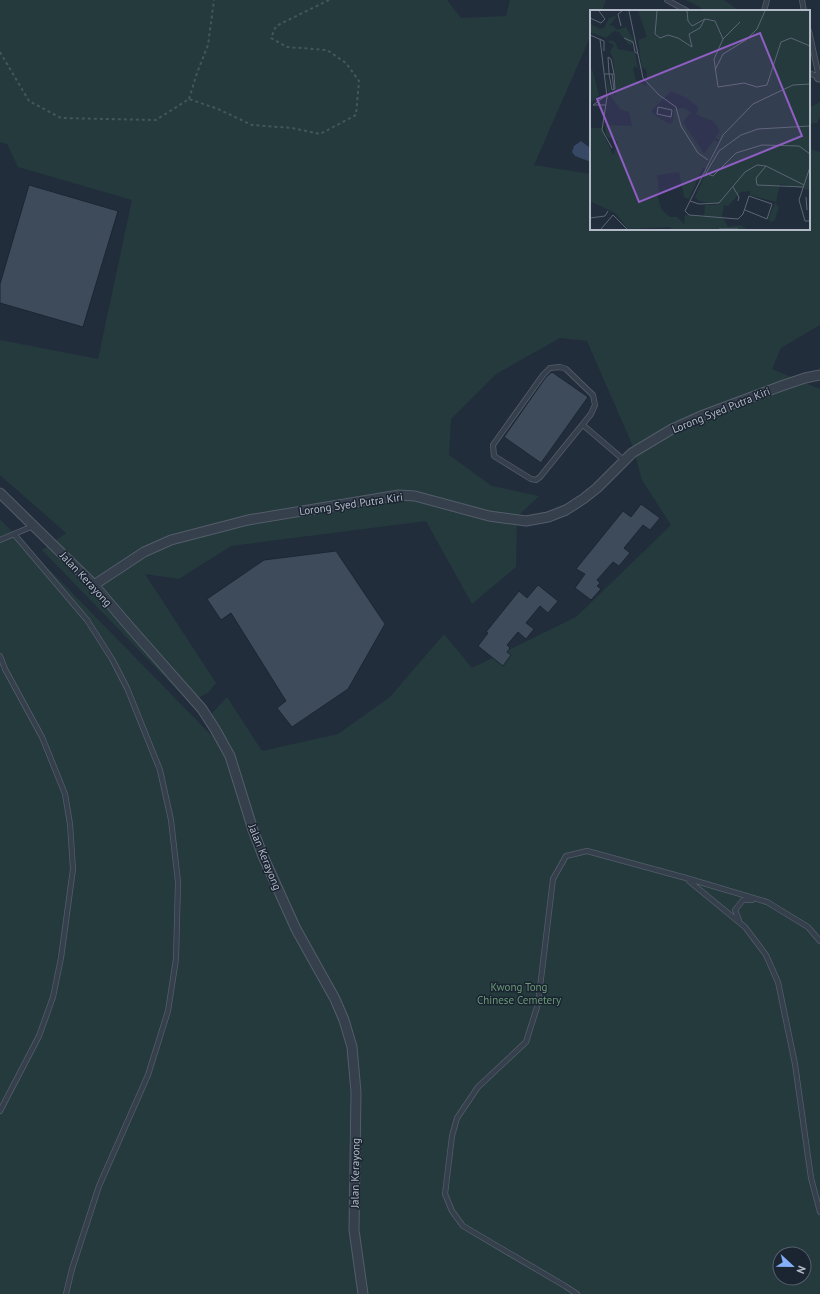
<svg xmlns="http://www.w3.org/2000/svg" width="820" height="1294" font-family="'PT Sans',sans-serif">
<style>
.green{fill:#243a3d;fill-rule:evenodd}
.water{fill:#364863}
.building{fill:#3e4b5b;stroke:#1d2633}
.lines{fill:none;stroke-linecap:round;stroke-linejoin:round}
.service-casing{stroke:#545d6a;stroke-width:6}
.minor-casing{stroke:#545d6a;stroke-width:11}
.path{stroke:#42575a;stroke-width:2;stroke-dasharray:3 3;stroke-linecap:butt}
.service{stroke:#363f4c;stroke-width:4.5}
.minor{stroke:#363f4c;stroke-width:9}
.labels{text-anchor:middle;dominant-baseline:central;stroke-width:3;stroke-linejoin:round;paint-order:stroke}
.street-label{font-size:11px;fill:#b2bac8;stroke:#1b2431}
.park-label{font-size:11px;fill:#689974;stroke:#1b2431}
.inset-road{fill:none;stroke:#5c6574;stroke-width:1}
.view{fill:#8e5ec2;fill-opacity:0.15;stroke:#8e5ec2;stroke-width:2}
.inset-edge{fill:none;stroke:#b2bac8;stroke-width:2}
</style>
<rect width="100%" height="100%" fill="#222d3c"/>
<path class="green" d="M0,0h447l14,18 45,-2 4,-16h96l-4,11h-11v24l-57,130 57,9v55h218v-82l4,3 7,2v173l-39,23 -9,21 48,20v905h-820v-775l213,218 -9,-15 23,-25 35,54 76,-17 52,-37 54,-63 28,34 104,-51 95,-92 -29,-45 -10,-36 -45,-103 -27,-3 -64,36 -45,45 -2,36 43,31 47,10 -22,21 -1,50 -44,37 -46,-83 -195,25 -52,33 -34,-5 71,109 -8,10 -19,9 -147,-152 24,-17 -66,-58v-135l98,19 34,-159 -114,-33 -11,-23 -7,-2zM780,1254h24v24h-24z
M686,0h38l14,10 -31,1z
M820,102v15l-3,6h-8v-15z"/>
<path class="water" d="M581,141l8,6 2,-2v17l-16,-6 -3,-4 2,-6z"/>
<path class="building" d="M29,185l89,26 -35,116 -83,-24v-19z
M552,372l36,25 -47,66 -37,-26 42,-60z
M641,504l19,14 -10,12 -7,-5 -19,23 6,5 -11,13 -6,-4 -16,18 3,3 -3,3 4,3 -10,11 -16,-12 10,-14 -9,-5 47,-58 8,6z
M336,551l49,73 -37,65 -56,38 -15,-19 9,-7 -55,-88 -10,7 -14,-21 57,-39z
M538,585l20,16 -10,12 -8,-7 -14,17 8,6 -8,10 -8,-7 -11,13 3,3 -3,4 4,3 -8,11 -25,-20 10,-13 -2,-1 33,-41 8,7z"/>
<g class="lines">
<g class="service-casing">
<path id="service" d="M667,0l20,11
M802,0l2,11
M764,11l3,-11
M809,31l10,46
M809,73l10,4
M560,367l6,2 27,26 2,10 -4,9 -51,63 -4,3 -5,-1 -37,-23 -1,-11 50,-70 7,-7z
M583,425l42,36
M14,534l73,86 25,39 15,29 33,82 11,50 7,62 -2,77 -8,52 -20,64 -49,111 -27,83 -6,25
M0,540l33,-14
M0,656l5,13 37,68 23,57 5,30 3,45 -12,89 -8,39 -14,39 -39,75
M689,881l56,46 21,28 12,27 17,82 16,114 9,34
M739,920l-4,-10 8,-10h9
M577,1294l-12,-8 -102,-60 -11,-15 -7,-17 7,-58 5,-18 21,-31 48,-45 12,-38 15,-125 13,-23 21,-5 99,27 81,24 41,25 12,14"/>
</g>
<g class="minor-casing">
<path id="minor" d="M819,77h1
M0,493l94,92 34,40 74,84 13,20 15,27 23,74 10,26 33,73 39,70 9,21 8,27 4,45 -2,138 9,64
M94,585l50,-33 27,-12 77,-20 151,-25 16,1 74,20 37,5 22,-4 18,-7 17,-11 14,-11 35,-35 40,-24 29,-13 83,-31 21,-7 15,-3"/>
</g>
<path class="path" d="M0,52l29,49 32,17 95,2 33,-21 29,10 34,16 40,3 28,6 36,-19 3,-34 -13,-18 -19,-13 -40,-3 -16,-9 5,-12 53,-26
M189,99l8,-26 11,-28 6,-45"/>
<use href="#service" class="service"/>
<use href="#minor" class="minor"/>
</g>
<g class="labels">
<g class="street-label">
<text transform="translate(721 410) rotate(-22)">Lorong Syed Putra Kiri</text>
<text transform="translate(351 504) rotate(-8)">Lorong Syed Putra Kiri</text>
<text transform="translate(86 579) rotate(47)">Jalan Kerayong</text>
<text transform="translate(265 857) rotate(68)">Jalan Kerayong</text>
<text transform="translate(355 1173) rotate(-89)">Jalan Kerayong</text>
</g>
<g class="park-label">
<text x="519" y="987">Kwong Tong<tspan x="519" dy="13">Chinese Cemetery</tspan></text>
</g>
</g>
<g transform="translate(590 10)">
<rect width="220" height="220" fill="#222d3c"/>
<path d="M48,1h172v179l-30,-6 -4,18 -26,-7v-4l-9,1 -13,14 -4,-1 -2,11 6,11 12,-2 7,4h-75l-2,-2 -42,2 -13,-16 -25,-12v-73h11l12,27 5,-12 -3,-5h-6l-3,-3 -1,-10 27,1 -3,-14 -9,-3 -12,-17 -2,-17 5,17 4,4 1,-4 -3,-34 -3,-6 4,-7 -6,-3 2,-2 5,2 3,7 17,3 3,17 -3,-3 -2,3 3,11 10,6 1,-14 -2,-4h-3l-4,-28 9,-3zM81,81l16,7 12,10 -3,6 18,8 6,9 -5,7 5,2 -25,57 4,4 21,4h-15l-1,12 -19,-2 -1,9 -7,-7h-7l-9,-8 -4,-15 2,-3 -2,-16 22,-3 5,25 5,2 14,-32 3,2 12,-27 -4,-2 -10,14 -21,-32 8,-10 -7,-4 -10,1 -1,13 -4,2 -16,-10 -1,-4zM27,6l-8,10 3,-1 5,5 9,-3 9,16 -6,2 -10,-13 -5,-1 -8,7 -16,-6v-8l10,5 4,-1 5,-10zM2,59l7,26 -9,9v-31zM185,193l4,4 -4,13 -4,2 -3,-3z" fill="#243a3d" fill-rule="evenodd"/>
<path class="inset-road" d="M39,1l14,67 16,17 17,12 5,19 17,27 10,7M67,1l-2,23 5,4 8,-3 10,3 14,9 -3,-13 11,-6 5,-9 10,2 8,18 -9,20 4,28 26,-4 13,4 10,-2 14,-43 10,-4 19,8M97,1l1,10 4,5 13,-7M0,8l11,5 4,-4 -6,-8M31,16l-3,-12 4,-3M0,25l14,6v10M34,28l9,4 2,10 3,2M10,29l7,58 -5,33 10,18M133,29l17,-17M125,60l8,-16 23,-14 11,-11 8,-18M14,64h5l-1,-17 3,2 3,15 1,15 -3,1 -3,-16h5M22,64l2,16M16,95h-13l14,-10M68,97l14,3 -1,7 -14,-3zM176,156l-10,12 1,7 46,2M220,157l-11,33 6,21h5M115,163l8,3 23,-23 26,-8 37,1 11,8M116,163l13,-22 22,-16 17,-6 52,-3M143,177l6,10 -1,4M216,187l1,13M100,191l9,3 20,-1 26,-31 12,-7 9,1 38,19M155,200l22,9 5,-15 -23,-8 -6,18 -5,5 -49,-4 -4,-4 38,-76 30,-31 40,-19 17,-1M0,208l15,-2 3,-5M11,219l12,-14 14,14M129,219h19"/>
<path class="view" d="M170,23l42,103 -163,66 -42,-103z"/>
<rect width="220" height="220" class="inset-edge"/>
</g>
<g transform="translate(792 1266) rotate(112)"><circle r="19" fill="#1b2431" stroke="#57606d"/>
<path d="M0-3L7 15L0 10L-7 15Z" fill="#85b0f9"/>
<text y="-6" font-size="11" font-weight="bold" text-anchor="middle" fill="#b2bac8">N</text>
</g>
</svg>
